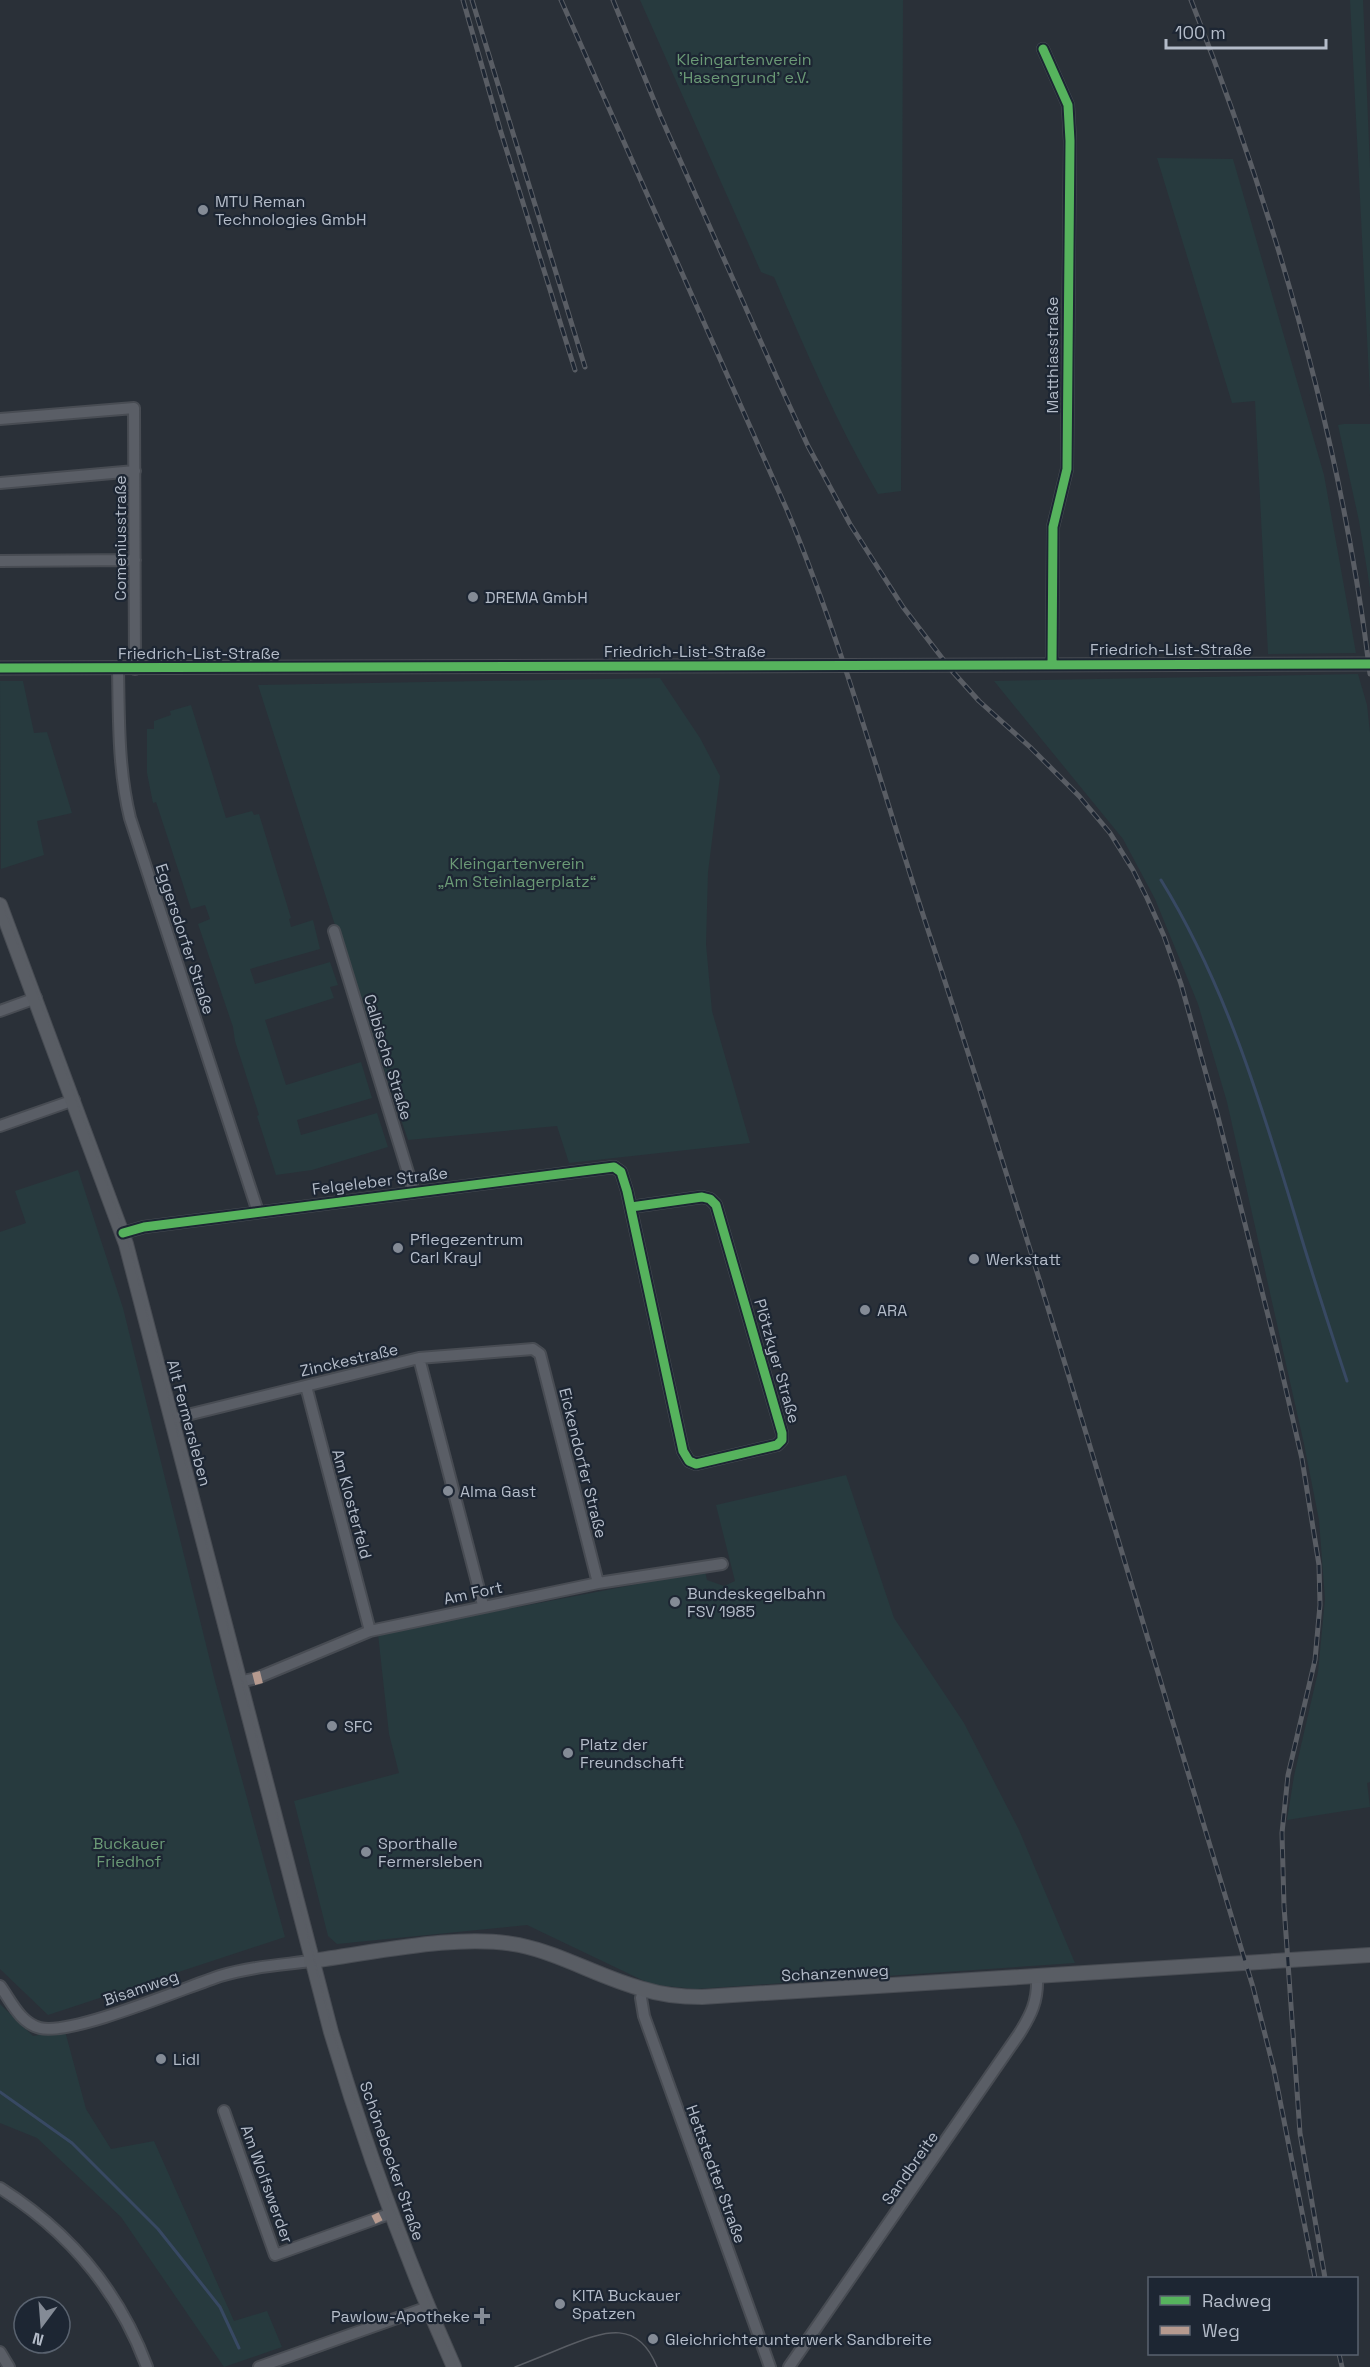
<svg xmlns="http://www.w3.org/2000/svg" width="1370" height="2367" font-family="'Space Grotesk',sans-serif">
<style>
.green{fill:#273a3e}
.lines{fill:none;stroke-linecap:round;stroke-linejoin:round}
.stream{stroke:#384963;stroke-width:3}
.minor-casing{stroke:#484c53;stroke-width:14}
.tertiary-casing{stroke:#484c53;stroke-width:15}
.secondary-casing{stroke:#484c53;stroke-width:16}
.minor{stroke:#5a5e66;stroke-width:10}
.tertiary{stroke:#5a5e66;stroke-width:12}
.secondary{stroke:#595d64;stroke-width:14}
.tram{stroke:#595d64;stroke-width:1.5}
.rail-casing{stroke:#595d64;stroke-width:5}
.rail{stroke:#1d2633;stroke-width:3;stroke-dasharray:9;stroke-linecap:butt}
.quiet{stroke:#b69a8f;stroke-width:8;stroke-dasharray:15 8;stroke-linecap:butt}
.cycleway-casing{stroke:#1d2633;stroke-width:13}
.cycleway{stroke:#56b35d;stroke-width:9}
.poi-dot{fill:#848b96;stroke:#1d2633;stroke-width:2}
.labels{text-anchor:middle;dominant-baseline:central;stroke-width:4.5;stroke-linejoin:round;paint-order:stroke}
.park-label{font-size:16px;fill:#6b9a76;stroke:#1d2633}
.poi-label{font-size:16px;fill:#b4bcc9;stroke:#1d2633;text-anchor:start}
.street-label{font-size:16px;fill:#b4bcc9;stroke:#1d2633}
</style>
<rect width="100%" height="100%" fill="#2a3038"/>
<path class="green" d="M640,0h263l-2,491 -23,3c-41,-70 -72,-143 -104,-217l-13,-5z
M1350,0h13l7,168v228z
M1157,158l76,1 91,316 32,178 -88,1 -13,-253 -23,2z
M1344,424h26v164l-11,-67 -21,-96z
M1358,674l9,31 3,28v1049l-3,1 3,24 -83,13 7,-44 24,-104 7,-73 -6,-79 -15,-76 -77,-342 -29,-98 -43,-105 -32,-60 -129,-158z
M660,678l40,60 20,38 -12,96 -2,72 6,67 38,132 -181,20 -12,-37 -149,14 -74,-218 -76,-237z
M0,681h23l11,52 13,-1 25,81 -35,8 7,34 -43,14z
M191,705l35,113 26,-7 2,4 5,-1 32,104 -2,1 2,8 22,-7 7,29 -70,20 5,15 75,-22 8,23 -8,2 4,11 -69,22 21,65 75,-23 11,36 -75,22 4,15 76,-22 11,34 -76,23 -36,5 -19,-59 2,-1 -24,-74 -2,-14 -35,-103 12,-5 -5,-14 -14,4 -35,-107 -3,1 -6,-30v-44h7v-8l17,-6 -1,-4z
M78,1170l45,138 92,373 70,256 -237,78 -48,-46v-737l26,-9 -11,-32z
M846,1475l48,143 70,105 55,107 56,133 -379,26 -40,-4 -14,-5 -115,-55 -190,19 -9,-8 -34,-135 105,-28 -10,-39 -11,-100 327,-63 2,9 17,6 11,-5 -19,-76z
M0,2004l33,32 32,-5 21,78 25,40 43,-8 80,180 33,-10 15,36 -58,20 -103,-150 -84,-79 -37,-15z"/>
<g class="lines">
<path class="stream" d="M1161,880c64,104 99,220 134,336 16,55 34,110 52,165
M0,2092l72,51 86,86 62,78 19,41"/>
<g class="minor-casing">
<path id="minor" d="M1043,49l25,56 2,36 -3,328 -14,58 -1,138
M0,419l134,-11 1,261
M0,483l135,-12
M0,561l135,-1
M118,669c1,50 0,100 12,149l128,394
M334,931l80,261
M0,1011l36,-13
M0,1126l74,-26
M123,1233l21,-6 470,-60 7,5 6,19 56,260 6,10 7,3 81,-19 5,-5v-7l-66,-228 -6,-6 -8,-2 -71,10
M419,1358l64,247
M306,1386l64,245
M171,1419l248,-61 114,-9 7,5 58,229
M239,1682l18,-4 113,-47 228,-48 124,-19
M0,1986c11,15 20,37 40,42 31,8 144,-40 180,-52 29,-9 61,-11 91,-15
M643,1990l-2,8 3,18 126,351
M224,2111l51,144 117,-42
M0,2188c68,43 119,103 147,179
M0,2352l9,15
M259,2367l169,-60
M789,2367l230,-333c12,-19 19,-33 18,-56"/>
</g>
<g class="tertiary-casing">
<path id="tertiary" d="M0,668l1370,-4"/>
</g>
<g class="secondary-casing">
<path id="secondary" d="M0,905l126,339 205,788c34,114 75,227 123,335
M311,1961c63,-8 146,-28 208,-16 43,9 82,33 124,44 19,6 39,8 59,8l668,-42"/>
</g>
<use href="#minor" class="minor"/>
<use href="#tertiary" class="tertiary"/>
<use href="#secondary" class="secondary"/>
<path class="tram" d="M0,898l39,99 90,247 204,788c35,114 76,226 124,335
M515,2367c18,-7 35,-14 52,-21 38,-15 71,-27 90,21"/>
<g class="rail-casing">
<path id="rail" d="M463,0l37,129 75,241
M472,0l113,367
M561,0l226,510c57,137 95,280 141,420 116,350 217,705 325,1057l21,83 41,208
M613,0l47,115 125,281 23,50 42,78 53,83 49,64 27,30 51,46 49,49 31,37 23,37 14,28 17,38 17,48 37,133 60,238 24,104 17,106 1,40 -5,55 -27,115 -6,58 2,73 16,227 25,145
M1191,0c85,216 151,443 179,674
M1339,2354l3,13"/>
</g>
<use href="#rail" class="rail"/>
<path class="quiet" d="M256,1672l3,12
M375,2214l4,8"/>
<g class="cycleway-casing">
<path id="cycleway" d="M1043,49l25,56 2,36 -3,328 -14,58 -1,138
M0,668l1370,-4
M123,1233l21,-6 470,-60 7,5 6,19 56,260 6,10 7,3 81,-19 5,-5v-7l-66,-228 -6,-6 -8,-2 -71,10"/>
</g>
<use href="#cycleway" class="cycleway"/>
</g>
<g class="poi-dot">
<circle cx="203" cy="210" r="6"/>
<circle cx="473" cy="597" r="6"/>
<circle cx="398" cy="1248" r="6"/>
<circle cx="974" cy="1259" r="6"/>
<circle cx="865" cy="1310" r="6"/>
<circle cx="448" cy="1491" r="6"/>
<circle cx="675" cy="1602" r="6"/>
<circle cx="332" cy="1726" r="6"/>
<circle cx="568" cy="1753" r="6"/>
<circle cx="366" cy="1852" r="6"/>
<circle cx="161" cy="2059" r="6"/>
<circle cx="560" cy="2304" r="6"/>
<path d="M479 2307h6v6h6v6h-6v6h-6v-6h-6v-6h6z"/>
<circle cx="653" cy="2339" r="6"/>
</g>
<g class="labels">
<g class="park-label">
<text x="744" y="59">Kleingartenverein<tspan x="744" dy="18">'Hasengrund' e.V.</tspan></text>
<text x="517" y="863">Kleingartenverein<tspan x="517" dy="18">„Am Steinlagerplatz“</tspan></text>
<text x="129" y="1843">Buckauer<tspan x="129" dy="18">Friedhof</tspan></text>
</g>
<g class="poi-label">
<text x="215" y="201">MTU Reman<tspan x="215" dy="18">Technologies GmbH</tspan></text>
<text x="485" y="597">DREMA GmbH</text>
<text x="410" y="1239">Pflegezentrum<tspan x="410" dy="18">Carl Krayl</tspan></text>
<text x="986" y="1259">Werkstatt</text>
<text x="877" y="1310">ARA</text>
<text x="460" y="1491">Alma Gast</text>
<text x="687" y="1593">Bundeskegelbahn<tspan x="687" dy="18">FSV 1985</tspan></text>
<text x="344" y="1726">SFC</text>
<text x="580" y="1744">Platz der<tspan x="580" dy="18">Freundschaft</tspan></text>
<text x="378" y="1843">Sporthalle<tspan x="378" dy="18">Fermersleben</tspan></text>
<text x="173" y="2059">Lidl</text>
<text x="572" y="2295">KITA Buckauer<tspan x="572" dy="18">Spatzen</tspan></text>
<text x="470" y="2316" text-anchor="end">Pawlow-Apotheke</text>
<text x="665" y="2339">Gleichrichterunterwerk Sandbreite</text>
</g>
<g class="street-label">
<text transform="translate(1052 355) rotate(-90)">Matthiasstraße</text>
<text transform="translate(120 538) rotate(-90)">Comeniusstraße</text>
<text x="1171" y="649">Friedrich-List-Straße</text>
<text x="685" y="651">Friedrich-List-Straße</text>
<text x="199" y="653">Friedrich-List-Straße</text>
<text transform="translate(185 939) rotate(72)">Eggersdorfer Straße</text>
<text transform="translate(388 1057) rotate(73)">Calbische Straße</text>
<text transform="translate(380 1181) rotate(-7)">Felgeleber Straße</text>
<text transform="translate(349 1360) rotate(-13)">Zinckestraße</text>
<text transform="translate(777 1361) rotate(74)">Plötzkyer Straße</text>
<text transform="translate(189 1423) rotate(75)">Alt Fermersleben</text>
<text transform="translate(583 1463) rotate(76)">Eickendorfer Straße</text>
<text transform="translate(352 1504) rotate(75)">Am Klosterfeld</text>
<text transform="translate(473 1593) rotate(-12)">Am Fort</text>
<text transform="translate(835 1973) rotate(-3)">Schanzenweg</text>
<text transform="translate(141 1988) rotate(-19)">Bisamweg</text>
<text transform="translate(392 2161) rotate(71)">Schönebecker Straße</text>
<text transform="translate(910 2168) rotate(-55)">Sandbreite</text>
<text transform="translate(716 2174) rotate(70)">Hettstedter Straße</text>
<text transform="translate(267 2184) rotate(70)">Am Wolfswerder</text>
</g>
</g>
<rect x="1148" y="2277" width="210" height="78" fill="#1d2633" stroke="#59626f" stroke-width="1.5"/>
<rect x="1160" y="2296" width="30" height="9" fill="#56b35d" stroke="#59626f" stroke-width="1.5"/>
<text x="1202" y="2307" font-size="18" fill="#b4bcc9">Radweg</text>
<rect x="1160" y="2326" width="30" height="9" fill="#b69a8f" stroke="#59626f" stroke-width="1.5"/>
<text x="1202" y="2337" font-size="18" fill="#b4bcc9">Weg</text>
<g transform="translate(42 2325) rotate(196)"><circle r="28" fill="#1d2633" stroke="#59626f" stroke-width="1.5"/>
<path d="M0-4.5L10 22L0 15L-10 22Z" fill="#848b96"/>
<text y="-9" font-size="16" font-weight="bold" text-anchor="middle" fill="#b4bcc9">N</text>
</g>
<path d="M1166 39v9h160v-9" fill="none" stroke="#b4bcc9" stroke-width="3"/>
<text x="1175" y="39" font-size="18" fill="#b4bcc9" stroke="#1d2633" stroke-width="4.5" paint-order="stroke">100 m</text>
</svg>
